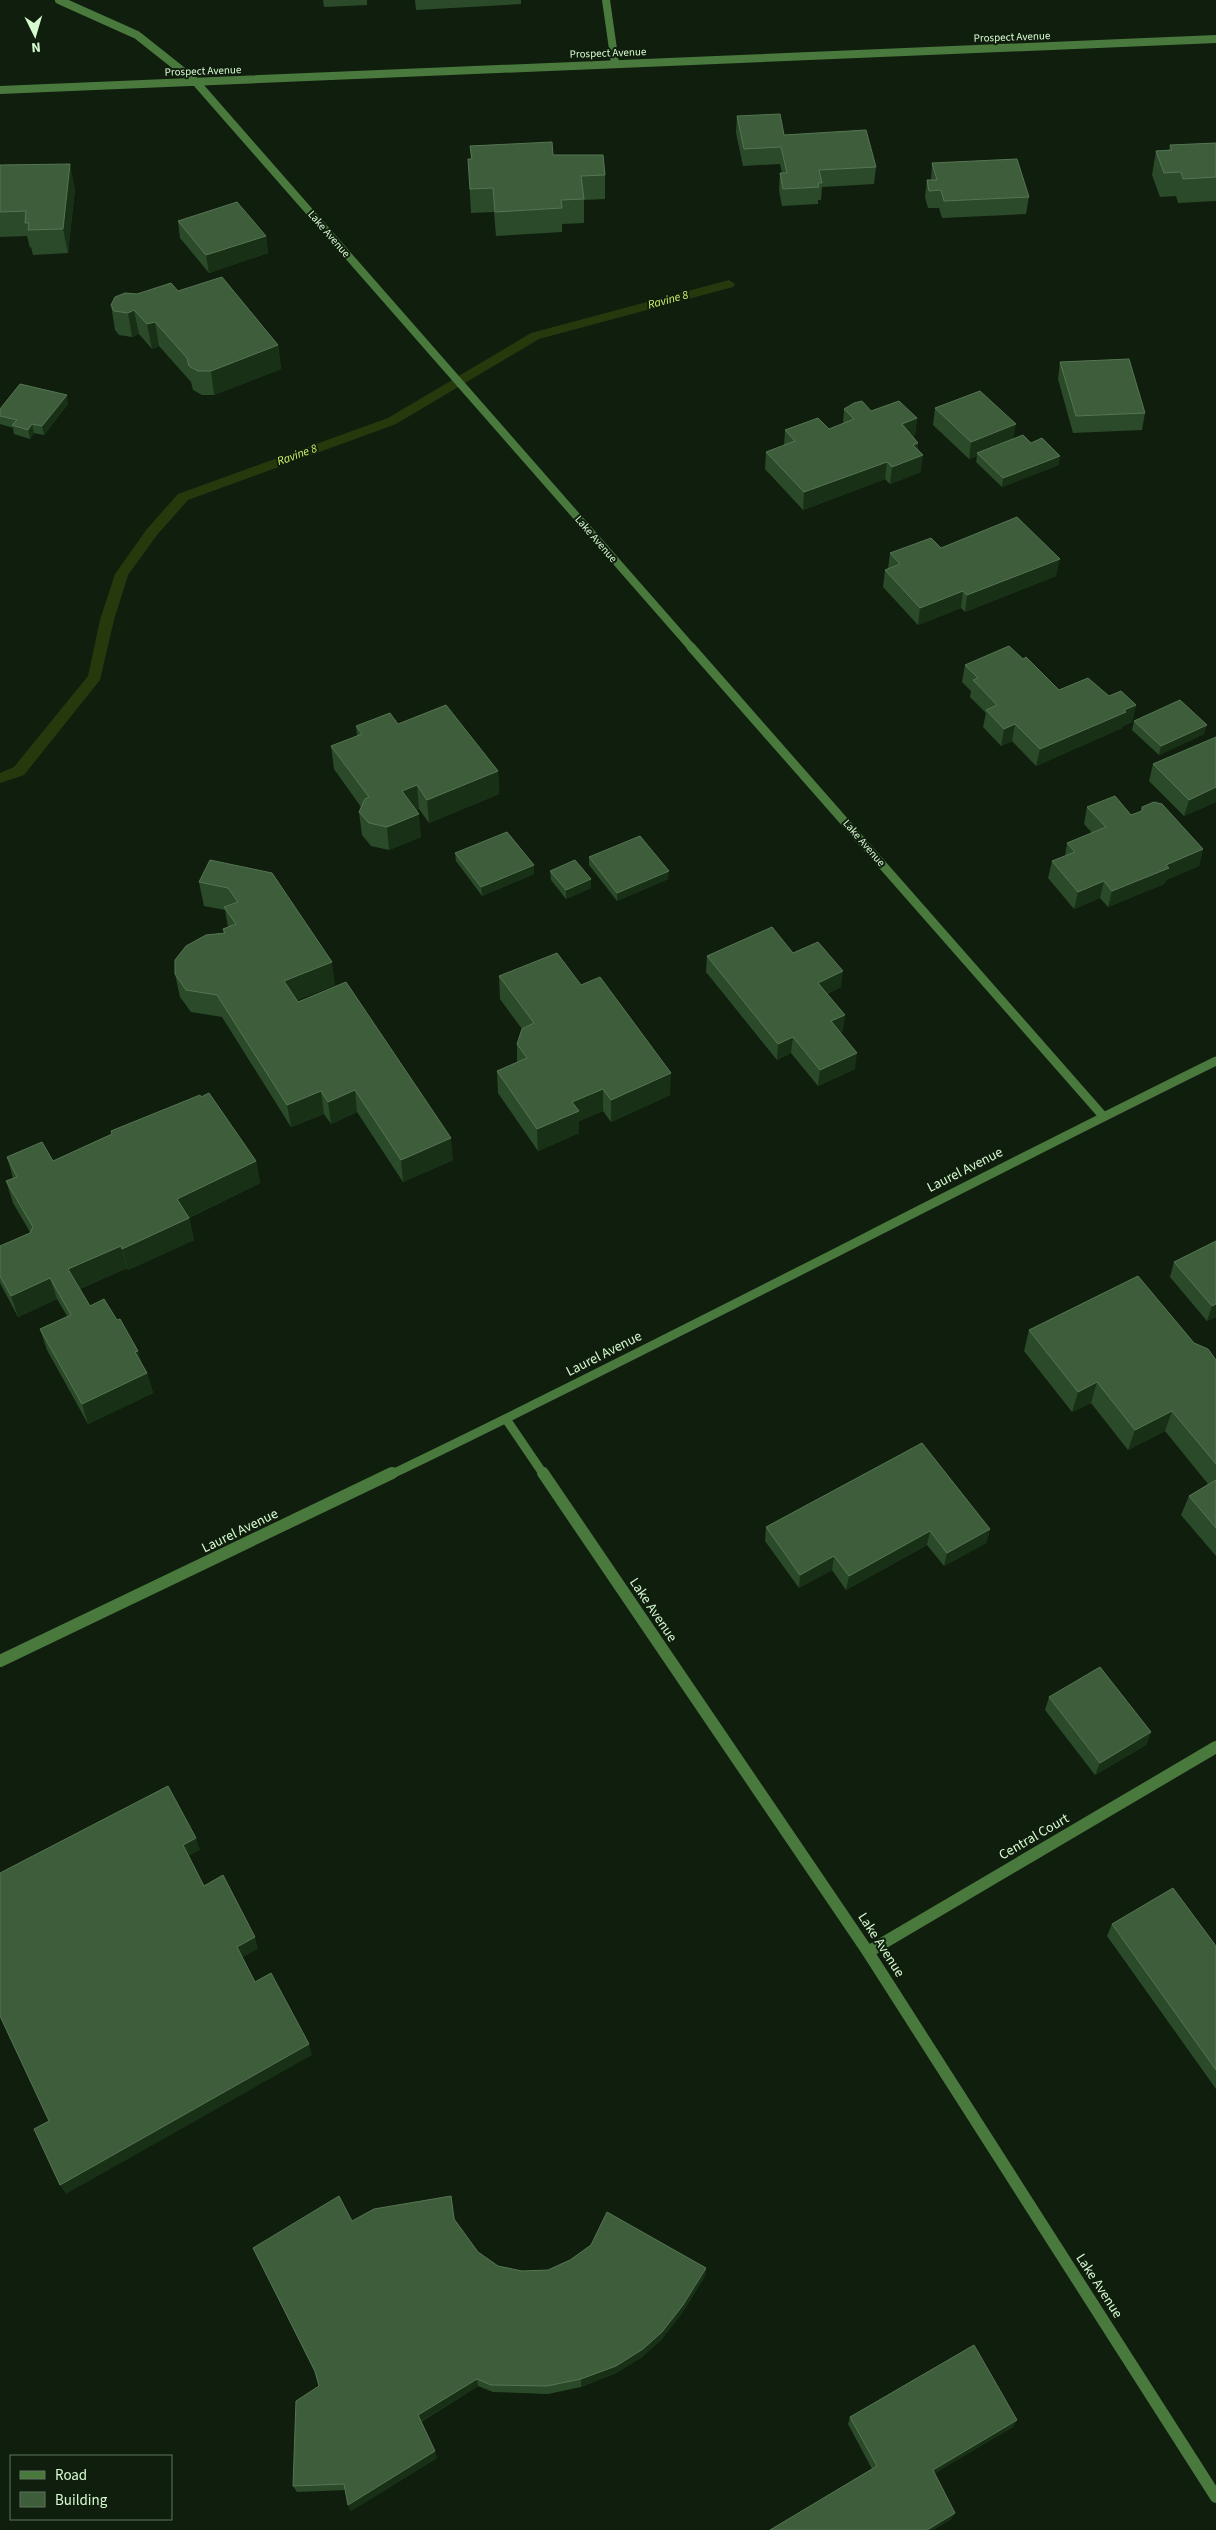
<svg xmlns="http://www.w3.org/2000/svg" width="1216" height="2530" font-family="'Source Sans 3',sans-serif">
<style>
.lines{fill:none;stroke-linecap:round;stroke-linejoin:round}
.stream{fill:#28380d;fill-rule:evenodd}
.service{stroke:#4a793e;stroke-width:12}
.minor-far2{stroke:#4a793e;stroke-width:8}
.minor-far1{stroke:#4a793e;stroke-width:9}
.minor{stroke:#4a793e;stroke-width:12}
.wall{fill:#2b4a29}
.shaded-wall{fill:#183116}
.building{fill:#3d5d3b;stroke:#557652}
.labels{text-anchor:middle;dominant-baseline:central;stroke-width:4;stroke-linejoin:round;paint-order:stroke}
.far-street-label{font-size:11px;fill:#d6fad0;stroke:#101e0e}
.far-water-label{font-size:12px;font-style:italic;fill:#d4f168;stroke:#101e0e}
.street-label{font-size:14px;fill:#d6fad0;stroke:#101e0e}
</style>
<rect width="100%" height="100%" fill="#101e0e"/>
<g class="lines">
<path class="stream" d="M729,280l6,4 -2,3 -194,52 -143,85 -208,76 -31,35 -29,40 -14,45 -14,60 -76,95 -24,8v-10l14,-6 74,-91 12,-56 15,-46 32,-45 31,-35 210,-76 143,-85z"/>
<path class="service" d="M868,1952l348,-205"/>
<path class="minor-far2" d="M59,0l78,35 58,46 497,567
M606,0l9,63
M0,90l1216,-51"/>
<path class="minor-far1" d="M691,647l412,469
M506,1419l38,56
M390,1475c277,-133 550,-278 826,-414"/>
<path class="minor" d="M543,1473l325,479 348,545
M0,1661l392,-188"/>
</g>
<path class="wall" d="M323,0h44v5l-43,2z
M415,0h106v4l-105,6z
M737,116l47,19 92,32 -2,17 -52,3 -1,13h-3v4l-36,2 -3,-16 1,-17h2l-2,-9 -37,2 -7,-33z
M1216,143v58l-38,2 -2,-7 -16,1 -8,-22 4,-24 13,-1 1,-5z
M470,146l83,9 52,20v24l-21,1v23l-22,1v8l-66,4 -2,-24 -23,1 -3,-54h3z
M932,163l97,34 -3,17 -84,4 -3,-10h-11l-3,-11 2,-17h4z
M0,165l75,23 -7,65 -35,2 -2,-8 -1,1 -3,-12 -27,1z
M178,221l88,15 2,17 -59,20 -29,-35z
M178,291l100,54 3,24 -67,26h-12l-9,-5 -2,-8 -32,-36 -7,3 -13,-15 -7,3 -13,-2 -4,-5 -4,-25 26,-11z
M1060,362l85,51 -3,17 -69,3 -15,-54z
M68,404l-24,31 -10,-2 -4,6 -16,-5 -1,-6 -13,-4v-15z
M935,408l78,31 18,4 28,22 -57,22 -26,-25 1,-6 -8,3 -36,-34z
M844,409l27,2 46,7 -2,17 -2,1 5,7v6l3,23 -31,12 -5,-5 -82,31 -38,-41 1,-17 18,-6 1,-16 44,-1 14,-5z
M941,548l115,28 -91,36 -4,-4 -43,17 -35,-38 2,-17 3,-1 2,-16z
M1023,659l36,31 50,6 27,9 -4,17 -9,4 -1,2 -86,38 -24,-25 -11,5 -18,-19 3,-14 -16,-16 1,-6 -9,-9 3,-17z
M1134,721l70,13 -45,21 -27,-25z
M398,724l100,47 1,23 -70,29 -10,-14 -3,1 5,27 -32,13 -18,-4 -9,-11 -3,-23 2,-5 -27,-38 -3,-23 26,-10 -1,-10z
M1216,737v65l-32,14 -35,-35 4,-17z
M1087,807l44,8 10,-4 1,-4 61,42 -4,17 -33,14 -2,4 -56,23 -8,-9 -26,11 -26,-31 4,-17 13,-5 2,-13 25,-10 -8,-9z
M455,853l79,21 -52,22 -26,-35z
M589,857l79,22 -51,22 -28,-36z
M210,860l125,125 -38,15 156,160 -50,22 -46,-70 -26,12 -7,-10 -33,13 -69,-110 -31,-5 -11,-15 -5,-23 49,-40 -1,-5 5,-2 -3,-17 -21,-4 -5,-24z
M550,871l41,8v9l-25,11 -15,-19z
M793,953l48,34 -14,7 16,37 -3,1 15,37 -37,17 -27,-33 -14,7 -71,-88 1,-16z
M499,976l82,9 89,110 -59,27 -8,-11 -24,10v12l-41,18 -40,-58 -1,-22 20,-9v-18l5,-15 -22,-30z
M111,1131l145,30 4,22 -71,35 5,22 -66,30 -1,-2 -47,21 10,17 27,14 21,31 4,14 5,8 6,20 -65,31 -41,-74 -7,-21 27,-13 -10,-17 -39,18 -18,-34v-37l30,-13v-1l-17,-29 -7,-22 7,-3 -6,-21 46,4 59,-26z
M1216,1241v76l-9,4 -37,-44 4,-15z
M1029,1330l165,13 22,17v196l-35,-41 8,-19 19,-12 -43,-53 -37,19 -37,-47 -19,9 -48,-61z
M766,1527l224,2 -4,14 -42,23 -17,-21 -81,45 -14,-20 -33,18 -34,-47z
M1049,1697l102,35 -5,13 -51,30 -50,-65z
M1112,1924l104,22v143l-109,-153z
M451,2196l4,24 23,32 20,14 24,5 184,-3 -1,8 -23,37 -21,27 -19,17 -26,16 -35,14 -33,7 -55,-2 -15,-6 -57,36 16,36 -86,53 -3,-6 -2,-15 -49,2 -4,-6 26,-100 -4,-13 -62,-125 99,-27z
M850,2417l163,10 -79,46 21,40 -4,6 -18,11h-163l102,-61 -24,-45z"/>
<path class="shaded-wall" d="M70,164l5,24 -7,65 -5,-24z
M266,236l2,17 -59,20 -3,-18z
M134,310l5,24 -7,3 -4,-24z
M155,322l4,24 -7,3 -5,-25z
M278,345l3,24 -67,26 -3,-24z
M67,395l1,9 -24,31 -2,-9z
M917,418l-2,17 -14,6 1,-17z
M32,424l2,9 -4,6 -2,-9z
M1016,424l-3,17 -36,12v3l-8,3 2,-17z
M918,443l-1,15 6,-3 -2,17 -31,12 2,-17 21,-22z
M1060,456l-1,9 -57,22 1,-9z
M887,462l-2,17 -82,31 1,-18z
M1060,559l-4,17 -91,36 2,-17z
M963,591l-2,17 -43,17 2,-17z
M1136,705l-4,17 -9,4 -1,2 -86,38 4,-17z
M1015,724l-3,17 -11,5 3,-17z
M1207,725l-3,9 -45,21 2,-9z
M498,771l1,23 -70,29 -2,-23z
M417,785l2,24 -15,5 -2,-23z
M1216,787v15l-32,14 5,-16z
M419,814l2,23 -32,13 -2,-23z
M1203,849l-4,17 -33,14 -2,4 -56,23 4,-16 54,-26z
M534,865v9l-52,22 -1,-9z
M669,871l-1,8 -51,22v-8z
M591,879v9l-25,11v-9z
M1104,881l-4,17 -26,11 4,-17z
M332,962l3,23 -47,19 -4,-23z
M843,971l-2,16 -25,12 2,-16z
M845,1015l-2,16 -14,6 2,-16z
M793,1037l-2,16 -14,7 1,-16z
M857,1053l-2,16 -37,17 2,-16z
M671,1073l-1,22 -59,27v-22z
M603,1089v22l-24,10v12l-41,18 -1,-22 35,-27z
M355,1090l2,22 -26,12 -3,-22z
M321,1091l3,23 -33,13 -4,-22z
M451,1138l2,22 -50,22 -2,-22z
M256,1161l4,22 -78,38 -5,-22z
M189,1218l5,22 -66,30 -6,-21z
M121,1246l6,22 -52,23 -7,-22z
M50,1278l7,21 -39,18 -7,-21z
M1216,1304v13l-9,4 5,-15z
M138,1351l6,20 -9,-19z
M147,1373l6,20 -65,31 -6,-20z
M1097,1382l-6,21 -19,9 6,-20z
M1172,1411l-7,20 -37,19 7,-20z
M990,1529l-4,14 -42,23 3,-13z
M930,1531l-3,14 -81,45 3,-14z
M834,1556l-2,14 -33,18 1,-13z
M1151,1732l-5,13 -51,30 5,-12z
M196,1838l4,12 -13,7 -4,-12z
M255,1937l3,12 -17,9 -4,-11z
M309,2044l3,11 -246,139 -6,-9z
M706,2268l-1,8 -23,37 -21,27 -19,17 -26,16 -35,14v-8z
M477,2379l1,7 -58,36 -2,-7z
M1017,2420l-4,7 -84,50 4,-7z
M435,2451l2,7 -86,53 -3,-6z
M955,2513l-4,6 -18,11h-6z"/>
<path class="building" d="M780,114l4,21 82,-5 10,37 -57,3 3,13h-4l1,4 -36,2 -3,-16h7l-6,-26 -37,2 -7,-33z
M552,142l1,13h50l2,20 -24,1 3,23 -23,1 1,8 -67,4 -2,-24 -23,1 -2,-30h4l-2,-13z
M1216,143v34l-33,2 -2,-7 -17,1 -8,-22 16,-1 -2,-5z
M1017,159l12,38 -85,4 -3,-11 -12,1 -2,-11h10l-5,-17z
M70,164l-7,65 -35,1 1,-7h-4l1,-12 -26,1v-47z
M237,202l29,34 -60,19 -28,-34z
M222,277l56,68 -67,26h-13l-9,-5 -2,-8 -32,-36 -8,2 -13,-14 -6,3 -14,-2 -3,-6 4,-8 10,-4 12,1 34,-11 7,8z
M1129,359l16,54 -69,3 -16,-54z
M20,384l47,11 -25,31 -10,-2 -4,6 -16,-5 5,-5 -17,-4v-7z
M980,391l36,33 -45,18 -36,-34z
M862,401l9,10 28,-10 18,17 -15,6 16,19 -5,2 10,10 -31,12 -5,-5 -83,30 -38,-40 29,-11 -10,-11 33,-12 11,11 25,-10 -10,-10 10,-6z
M1023,435l8,8 11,-5 18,18 -57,22 -26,-25z
M1017,517l43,42 -93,36 -4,-4 -43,17 -35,-38 15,-6 -10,-11 41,-15 10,10z
M1009,646l14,13 3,-2 33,33 29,-12 21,18 12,-5 15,14 -12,5 2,2 -86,37 -25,-25 -11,5 -18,-19 11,-5 -24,-25 5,-2 -13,-13z
M1180,700l27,25 -46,21 -27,-25z
M446,705l52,66 -71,29 -10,-15 -15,6 17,23 -32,13 -18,-4 -10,-11 6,-13 4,-2 -38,-51 31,-12 -6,-8 34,-13 8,11z
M1216,737v50l-27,13 -36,-36z
M1115,796l16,19 11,-4v-4l12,-5 8,2 41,45 -37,16 3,3 -57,23 -8,-10 -26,11 -26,-31 23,-9 -8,-9 39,-16 -19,-20z
M507,832l27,33 -53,22 -26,-34z
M640,836l29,35 -52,22 -28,-36z
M210,860l62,13 60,89 -48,19 14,21 48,-20 105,156 -50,22 -46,-70 -27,12 -7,-11 -34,14 -70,-110 -31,-5 -11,-16v-14l11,-14 20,-11 19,-2 -2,-4 13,-5 -12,-17 14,-5 -10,-14 -29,-6z
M575,860l16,19 -25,11 -16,-19z
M772,927l21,26 25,-11 25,29 -25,12 27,32 -14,6 26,32 -37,17 -27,-33 -15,7 -71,-88z
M557,953l24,32 19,-8 71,96 -60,27 -8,-11 -31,13 7,9 -42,18 -40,-58 30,-13 -10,-14 5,-15 12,-6 -35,-47z
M209,1093l47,68 -79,38 12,19 -67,31 -1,-3 -53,23 22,37 14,-7 13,21 3,-1 18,32 -3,1 12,21 -65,31 -42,-75 31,-14 -21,-37 -39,18 -11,-20v-30l30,-13 3,-6 -27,-46 11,-4 -10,-20 35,-15 11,19 59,-27 -1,-3 89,-36 1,2z
M1216,1241v63l-4,2 -38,-44z
M1138,1276l56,67 14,6 8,11v104l-44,-53 -37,19 -38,-48 -19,10 -49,-62z
M922,1443l68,86 -43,24 -17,-22 -81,45 -15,-20 -34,19 -34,-48z
M1216,1480v48l-27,-32z
M1100,1667l51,65 -51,31 -51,-66z
M168,1786l28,52 -13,7 21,41 19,-11 32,62 -18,10 18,35 16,-9 38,71 -249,141 -26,-56 15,-8 -49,-105v-143z
M1173,1888l43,58v124l-104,-146z
M339,2196l13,25 22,-12 77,-13 3,23 24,33 20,14 24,5 26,-1 22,-10 21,-15 16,-33 99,56 -23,37 -21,27 -19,17 -27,17 -35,13 -34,7 -56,-1 -14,-6 -59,36 17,36 -87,54 -4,-21 -51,2 3,-85 23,-15 -4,-15 -62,-123z
M974,2345l43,75 -84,50 22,43 -28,17h-157l107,-64 -27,-49z"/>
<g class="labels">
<g class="far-street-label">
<text transform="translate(1012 37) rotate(-2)">Prospect Avenue</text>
<text transform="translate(608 53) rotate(-2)">Prospect Avenue</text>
<text transform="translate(203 71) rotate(-2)">Prospect Avenue</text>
<text transform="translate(329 234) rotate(49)">Lake Avenue</text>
<text transform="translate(596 539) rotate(49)">Lake Avenue</text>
<text transform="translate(864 843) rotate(49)">Lake Avenue</text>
</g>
<g class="far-water-label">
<text transform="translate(668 300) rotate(-15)">Ravine 8</text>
<text transform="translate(297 455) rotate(-20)">Ravine 8</text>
</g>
<g class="street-label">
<text transform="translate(965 1170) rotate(-27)">Laurel Avenue</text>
<text transform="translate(604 1354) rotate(-27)">Laurel Avenue</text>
<text transform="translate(240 1531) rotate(-26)">Laurel Avenue</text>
<text transform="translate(653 1610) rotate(56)">Lake Avenue</text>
<text transform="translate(1034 1837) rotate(-30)">Central Court</text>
<text transform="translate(881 1945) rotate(57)">Lake Avenue</text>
<text transform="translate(1099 2286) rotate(57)">Lake Avenue</text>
</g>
</g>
<rect x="10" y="2455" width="162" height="65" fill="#101e0e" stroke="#5f765c"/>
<rect x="20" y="2471" width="25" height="8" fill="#4a793e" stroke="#5f765c"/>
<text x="55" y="2480" font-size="15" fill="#d6fad0">Road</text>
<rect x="20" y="2492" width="25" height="15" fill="#3d5d3b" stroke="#5f765c"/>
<text x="55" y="2505" font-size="15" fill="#d6fad0">Building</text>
<g transform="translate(35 35) rotate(175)" stroke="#101e0e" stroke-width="4" paint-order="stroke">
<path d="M0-4L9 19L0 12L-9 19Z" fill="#d6fad0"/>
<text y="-8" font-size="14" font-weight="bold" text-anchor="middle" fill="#d6fad0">N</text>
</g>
</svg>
